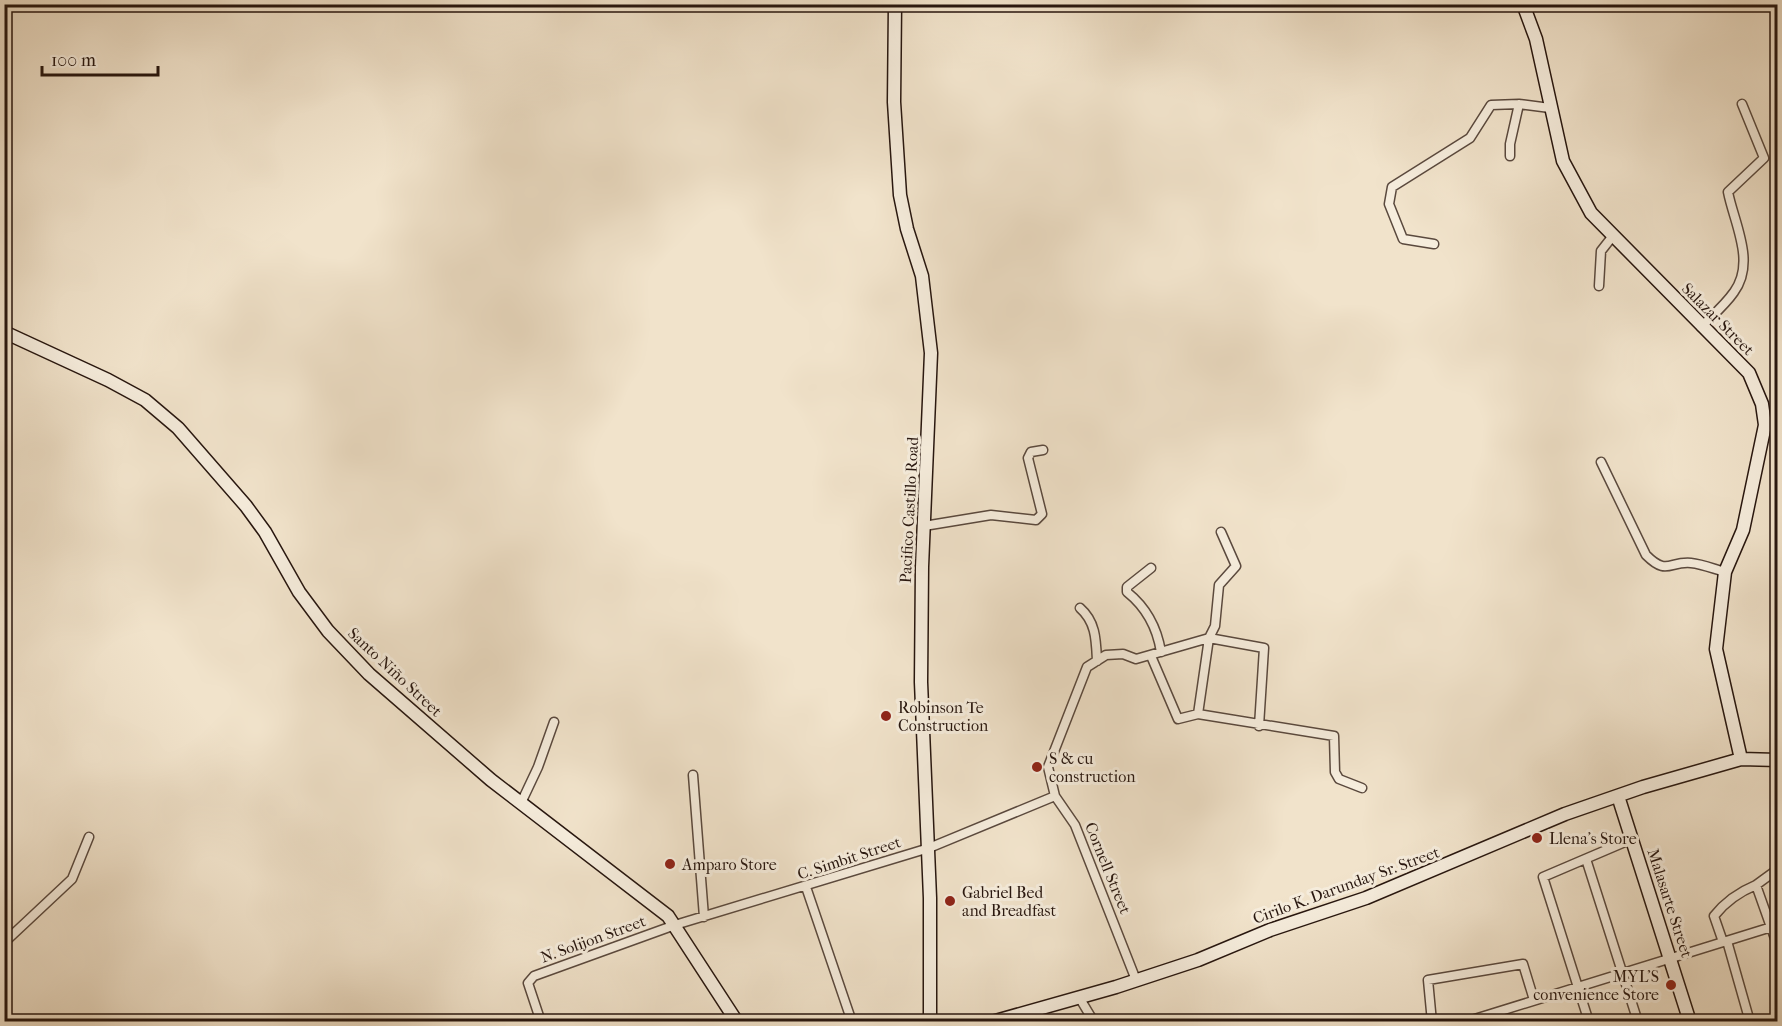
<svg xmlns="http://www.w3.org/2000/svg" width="1782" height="1026" font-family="'IM FELL French Canon',serif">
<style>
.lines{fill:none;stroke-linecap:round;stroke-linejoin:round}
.street-casing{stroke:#5a493e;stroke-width:11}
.secondary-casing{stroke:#27160f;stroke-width:15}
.street{stroke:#f6eddd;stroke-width:8}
.secondary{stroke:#f6eddd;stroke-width:12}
.poi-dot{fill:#8f2418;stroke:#f6eddd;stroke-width:2}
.labels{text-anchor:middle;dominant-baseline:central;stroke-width:6;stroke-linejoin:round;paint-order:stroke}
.street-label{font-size:16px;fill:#27160f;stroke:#f6eddd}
.poi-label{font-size:16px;fill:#27160f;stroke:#f6eddd;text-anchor:start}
</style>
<rect width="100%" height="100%" fill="#f1e3cb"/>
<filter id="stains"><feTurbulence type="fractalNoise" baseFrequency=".00333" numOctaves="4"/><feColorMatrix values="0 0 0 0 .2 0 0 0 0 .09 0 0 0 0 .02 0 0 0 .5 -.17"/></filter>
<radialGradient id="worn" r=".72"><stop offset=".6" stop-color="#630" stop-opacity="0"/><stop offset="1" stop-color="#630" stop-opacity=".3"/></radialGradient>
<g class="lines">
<g class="street-casing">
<path id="street" d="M1510,156v-12l9,-40
M1434,244l-31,-5 -14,-35 3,-17 78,-49 21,-33 28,-1 31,4
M1599,286l2,-35 11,-14
M1701,327c11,-11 24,-22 33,-35 22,-30 0,-69 -6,-100l36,-34 -22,-54
M1601,462l45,93c21,21 23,6 45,8 11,1 23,6 34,9
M924,526l67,-11 45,5 6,-6 -14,-56 3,-6 12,-2
M1151,568l-24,19v5c20,16 30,35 34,60
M1080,608c16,14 16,32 17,53
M1151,656l27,63 20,-5
M1259,726l5,-78 -55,-10 -11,76 136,22 1,36 4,7 23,9
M693,775l11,142
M521,803l17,-36 16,-45
M1586,859l52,163
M1778,869l-22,16 22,62
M806,887l46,135
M1727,941l23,81
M1723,942l-9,-26c11,-14 25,-24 42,-31
M4,946l4,-7 64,-60 17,-42
M1136,980l-61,-155 -20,-29 -7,-29 39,-100 19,-12 17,-1 13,5 73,-21 6,-12 4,-41 17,-19 -15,-34
M1079,997l15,25
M541,1022l-13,-39 6,-7 141,-51 254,-77 126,-52
M1432,1022l-4,-42 95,-16 11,36
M1465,1022l313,-97
M1589,1022l-46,-145 89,-38"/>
</g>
<g class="secondary-casing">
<path id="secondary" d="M895,4l-1,98 6,93 7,34 15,47 9,77 -9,214 -1,115 9,216v124
M1523,4l13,35 27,122 28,52 158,160 13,31 3,21 -22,105 -18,42 -9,77 25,110
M4,332l104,48 37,20 33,28 68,78 19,26 34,60 29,39 41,43 122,106 177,136 69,106
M1618,796l72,226
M992,1022l124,-35 82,-27 72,-30 96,-32 199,-84 78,-27 98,-28 37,1"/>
</g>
<use href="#street" class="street"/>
<use href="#secondary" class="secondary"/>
</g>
<g class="poi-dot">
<circle cx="886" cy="716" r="6"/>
<circle cx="1037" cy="767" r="6"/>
<circle cx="1537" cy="838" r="6"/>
<circle cx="670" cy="864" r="6"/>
<circle cx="950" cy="901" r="6"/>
<circle cx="1671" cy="985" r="6"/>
</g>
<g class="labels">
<g class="street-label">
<text transform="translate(1718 319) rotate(45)">Salazar Street</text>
<text transform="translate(909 510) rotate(-87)">Pacifico Castillo Road</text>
<text transform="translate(395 672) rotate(43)">Santo Niño Street</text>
<text transform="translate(849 858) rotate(-18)">C. Simbit Street</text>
<text transform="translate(1108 868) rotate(68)">Cornell Street</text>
<text transform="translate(1346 885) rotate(-20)">Cirilo K. Darunday Sr. Street</text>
<text transform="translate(1670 903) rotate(72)">Malasarte Street</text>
<text transform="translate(593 939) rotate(-20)">N. Solijon Street</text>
</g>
<g class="poi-label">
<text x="898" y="707">Robinson Te<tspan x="898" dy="18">Construction</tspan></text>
<text x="1049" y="758">S &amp; cu<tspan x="1049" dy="18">construction</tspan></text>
<text x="1549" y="838">Llena's Store</text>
<text x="682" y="864">Amparo Store</text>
<text x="962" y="892">Gabriel Bed<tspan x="962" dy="18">and Breadfast</tspan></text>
<text x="1659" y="976" text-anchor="end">MYL'S<tspan x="1659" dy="18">convenience Store</tspan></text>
</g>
</g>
<rect width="1782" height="1026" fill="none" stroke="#f1e3cb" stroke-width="24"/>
<rect x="6" y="6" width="1770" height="1014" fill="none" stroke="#27160f" stroke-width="3"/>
<rect x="12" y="12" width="1758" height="1002" fill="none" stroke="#27160f" stroke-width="1.5"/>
<path d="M42 66v9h116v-9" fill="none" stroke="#27160f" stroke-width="3"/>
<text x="51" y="66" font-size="18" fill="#27160f" stroke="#f6eddd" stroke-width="4.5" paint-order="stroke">100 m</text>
<rect width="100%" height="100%" filter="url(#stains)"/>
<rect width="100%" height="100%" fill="url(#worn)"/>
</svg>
